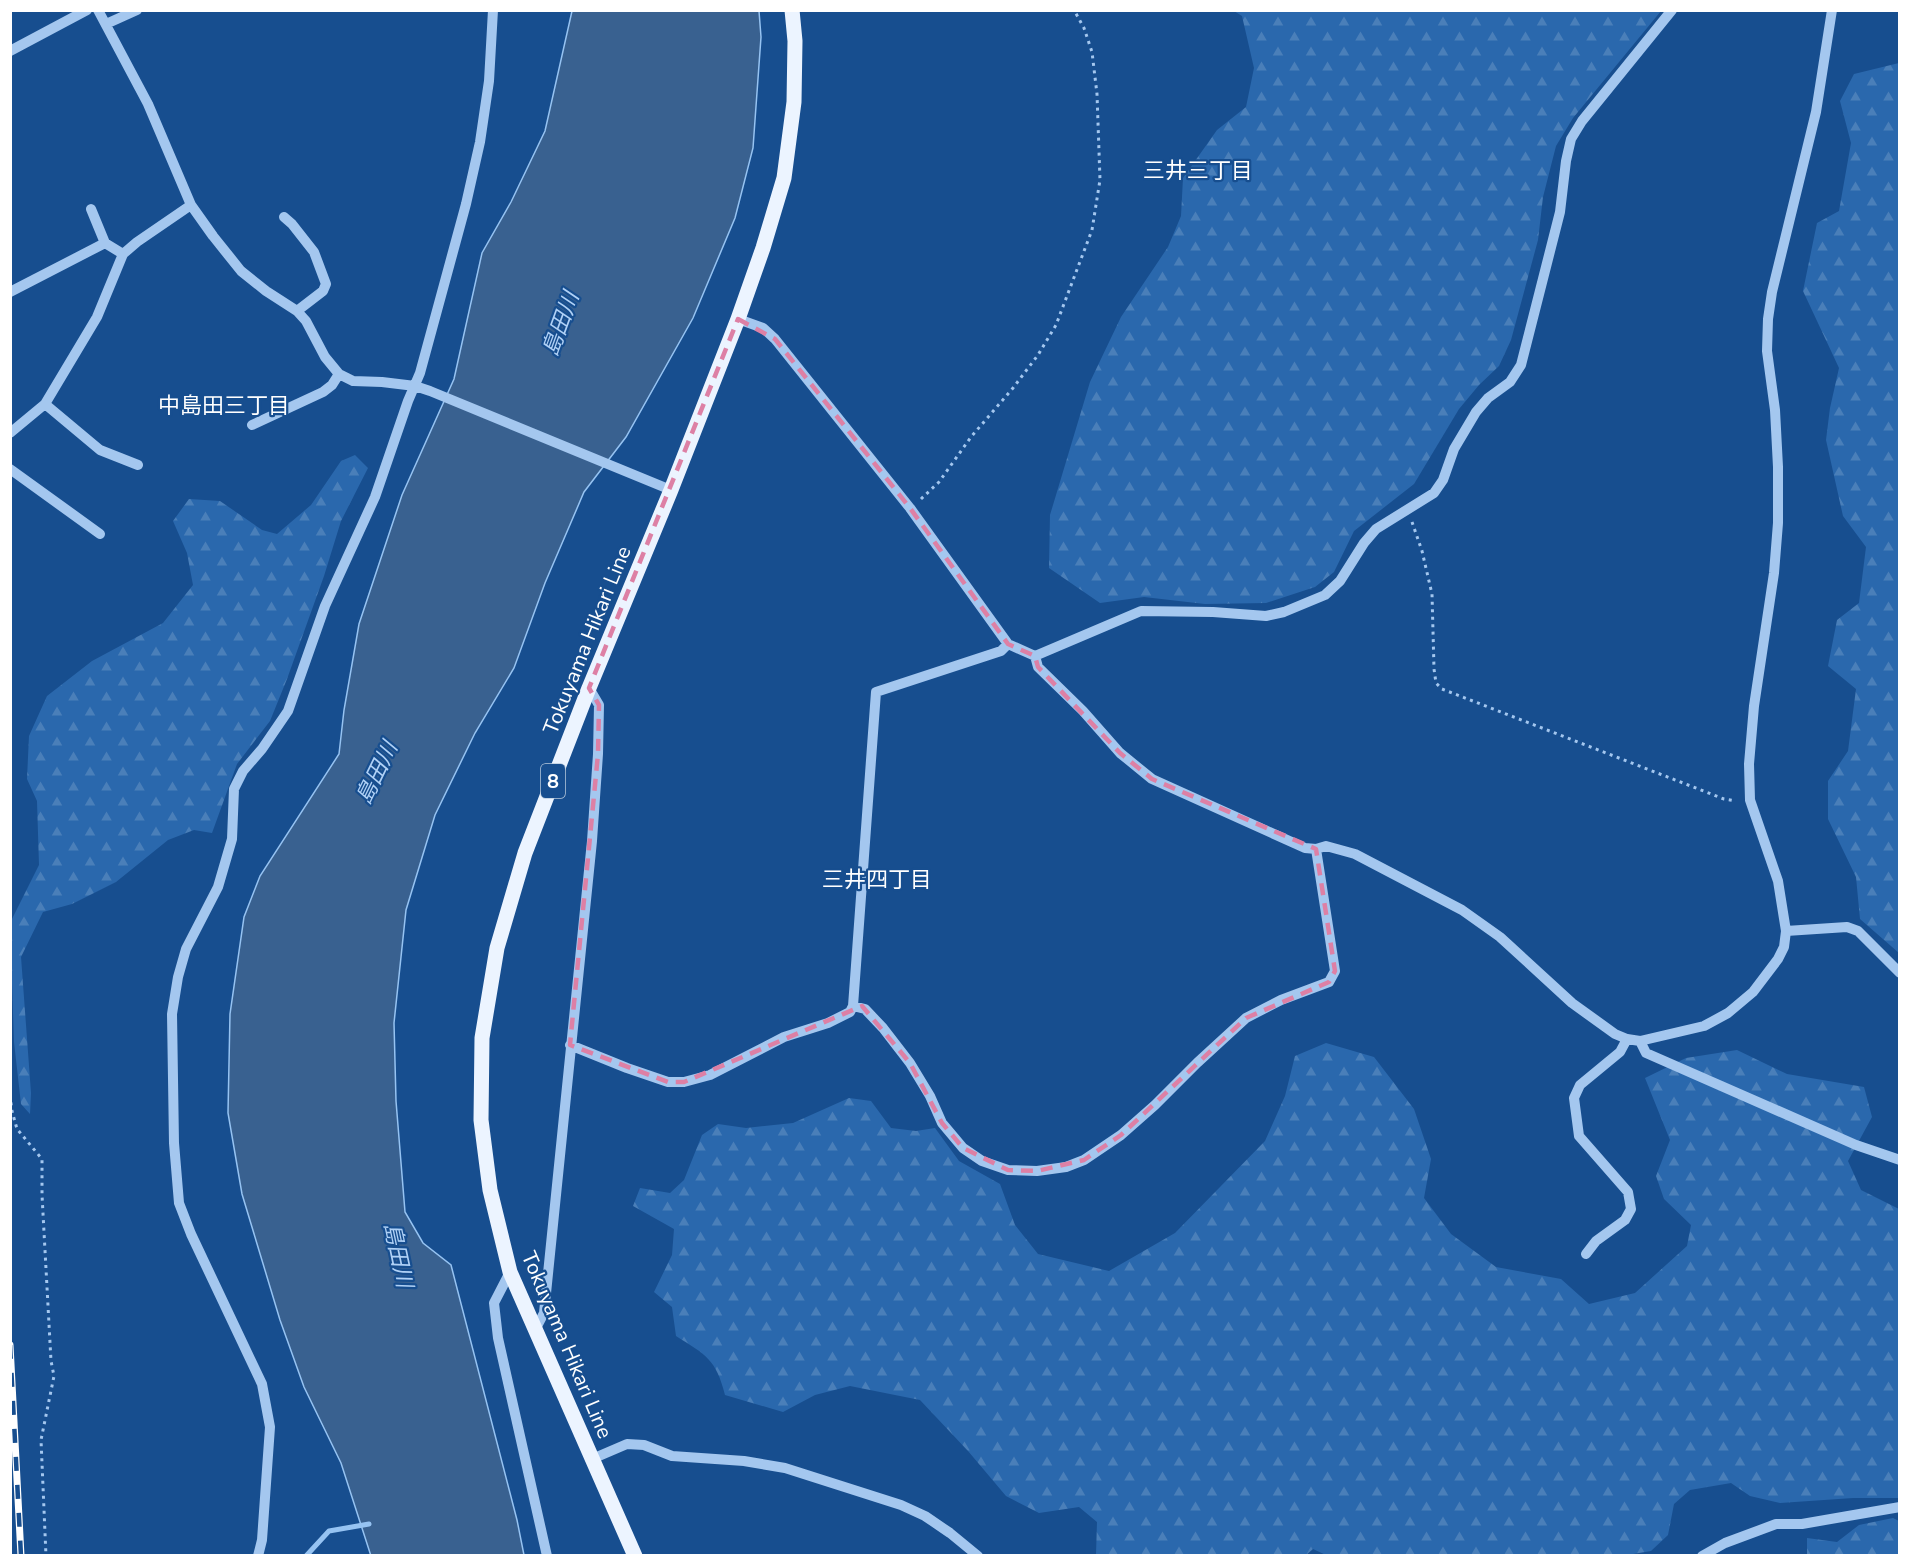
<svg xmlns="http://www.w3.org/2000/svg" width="1910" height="1566" font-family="'Nunito Sans','Noto Sans JP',sans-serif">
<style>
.forest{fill:url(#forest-firs)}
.water{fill:#396190;stroke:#96c3f2;stroke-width:1.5}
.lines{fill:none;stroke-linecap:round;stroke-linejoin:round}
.stream{stroke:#96c3f2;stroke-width:5}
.path{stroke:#a4c7ef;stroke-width:3;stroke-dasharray:3 4.5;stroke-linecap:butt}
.minor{stroke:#a4c7ef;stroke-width:10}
.major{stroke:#ecf4ff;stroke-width:15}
.rail-casing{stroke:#fff;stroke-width:7}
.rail{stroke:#174e8f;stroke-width:4.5;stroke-dasharray:14;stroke-linecap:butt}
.marked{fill:none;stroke:#dd80a5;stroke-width:4.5;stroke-dasharray:12 8;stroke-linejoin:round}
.labels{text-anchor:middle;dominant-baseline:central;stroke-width:4.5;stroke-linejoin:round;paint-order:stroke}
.shield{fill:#174e8f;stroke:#b9cadd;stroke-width:1.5}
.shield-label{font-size:20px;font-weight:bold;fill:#fff}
.street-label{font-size:21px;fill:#fff;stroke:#174e8f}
.neighbourhood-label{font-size:22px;fill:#fff;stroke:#174e8f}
.water-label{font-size:22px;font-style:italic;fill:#b0d1f6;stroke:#174e8f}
</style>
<defs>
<pattern id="forest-firs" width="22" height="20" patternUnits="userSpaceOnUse" patternTransform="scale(1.5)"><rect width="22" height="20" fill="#2a68ad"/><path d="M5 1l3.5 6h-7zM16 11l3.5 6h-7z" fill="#4a7fb9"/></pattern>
</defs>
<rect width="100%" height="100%" fill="#174e8f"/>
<path class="forest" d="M1234,11h427l-88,107 -17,28 -13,51 -5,43 -27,100 -12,26 -20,19 -20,24 -45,75 -60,47 -20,41 -19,15 -49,16 -61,1 -61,-7 -44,6 -51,-35 1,-53 40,-133 31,-65 47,-70 13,-31 2,-38 34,-48 29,-23 8,-39 -12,-52z
M1899,63h1l-1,890 -39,-34 -4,-42 -28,-58v-38l20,-30 8,-62 -28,-23 9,-46 22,-17 7,-56 -23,-31 -17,-76 4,-32 9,-40 -36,-77 14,-68 22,-12 12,-68 -11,-42 14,-27z
M355,455l13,13 -27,53 -17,55 -37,103 -17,42 -33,43 -25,69 -18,-3 -26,10 -52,42 -44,22 -29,8 -22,45 10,136 -1,21 -9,-10 -7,-62 -3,-88 -1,-31 29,-58 -2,-64 -10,-22 2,-43 18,-40 45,-35 71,-38 30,-38 -6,-32 -14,-32 16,-22 31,2 42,29 15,4 34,-29 30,-44z
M1326,1043l48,14 40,52 17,50 -7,39 27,36 45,33 65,12 28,25 46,-11 52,-47 4,-21 -27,-26 -8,-23 14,-36 -25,-62 41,-20 51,-8 50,24 77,13 8,30 -24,44 13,29 38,19v289h-46l-73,5 -30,-7 -19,-13 -41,7 -16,14 -6,31 -17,16 -24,4 -299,1 -15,-7 -8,7 -209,-1 1,-33 -18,-15 -40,6 -33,-17 -38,-45 -48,-51 -70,-14 -35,9 -32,17 -58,-17c-9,-36 -19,-40 -49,-59l-4,-29 -18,-15 18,-37 2,-26 -41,-23 7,-18 30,5 14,-13 18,-45 16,-11 28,4 47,-5 56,-25 22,3 20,27 25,3 19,-3 24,33 41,23 15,41 23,29 71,17 66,-38 90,-92 20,-45 10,-40z
M1893,1518l6,3v34h-92v-17l30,4 22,-17z"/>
<path class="water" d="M572,11h187l2,26 -8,111 -18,70 -42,100 -67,119 -42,55 -39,91 -31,85 -39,65 -40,82 -29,95 -12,113 2,78 9,111 18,31 28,22 66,255 7,35 -153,1 -30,-93 -37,-76 -24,-67 -38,-126 -14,-81 2,-99 14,-97 16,-41 79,-122 5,-44 15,-86 43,-129 52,-116 28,-126 29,-51 34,-71z"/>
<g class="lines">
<path class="stream" d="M306,1556l23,-25 40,-7"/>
<path class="path" d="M921,499l18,-17 32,-45 42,-49 25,-33 18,-30 36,-95 8,-50 -3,-86 -5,-42 -8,-24 -10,-18
M1412,522l10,29 10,43 2,75 2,14 6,6 282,110 12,2
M10,1095l2,16 5,18 25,30v36l9,166 3,15 -13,64 5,116"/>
<path class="minor" d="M98,10l50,94 43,101 22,31 28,35 25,20 31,20 9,10 19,36 14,17 14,7 29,1 33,4 15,5 241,99
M106,24l31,-14
M10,51l77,-41
M91,209l14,34 18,11
M284,217l8,7 22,28 12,32 -3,7 -26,20
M10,292l95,-49
M738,319l25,9 12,11 135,169 98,136 27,12 106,-45 72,1 53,4 18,-4 41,-17 15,-14 24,-38 12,-14 58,-36 9,-13 11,-31 22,-37 12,-14 22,-16 11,-17 39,-153 6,-51 5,-22 11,-18 90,-111
M45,404l55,46 38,15
M252,425l71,-33 9,-7 7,-11
M10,433l35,-29 52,-87 26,-63 14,-12 54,-37
M10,469l90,65
M1035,656l3,11 45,44 37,42 32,26 153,69 11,1 10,-3 29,8 107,56 38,27 72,66 43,31 12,5 13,2 64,-15 24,-13 25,-21 25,-33 6,-12 2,-16 -8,-50 -28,-81 -1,-36 5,-58 20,-133 4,-50v-56l-3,-57 -8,-59 1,-32 4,-27 44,-180 16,-102
M1786,931l61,-4 11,4 42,42
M853,1006l12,3 18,19 27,35 20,33 12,27 21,25 19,13 26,9 29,1 29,-4 18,-7 37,-25 34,-30 42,-42 49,-45 35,-18 48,-18 6,-11 -19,-122
M1640,1041l6,12 210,92 44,15
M570,1045l57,23 41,14h16l26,-7 74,-38 44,-14 22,-11 3,-6 23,-314 125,-41 7,-7
M1586,1254l10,-13 29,-21 6,-11 -3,-17 -49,-56 -5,-38 6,-13 40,-33 7,-13
M510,1272l-16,31 4,35 49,218
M535,1330l9,-17 48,-472 6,-87 1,-49 -10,-17
M592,1459l35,-15 17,1 28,11 72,5 41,7 116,37 24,11 25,17 28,23
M258,1556l4,-16 8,-113 -8,-43 -71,-150 -12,-31 -5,-60 -2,-129 6,-37 8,-28 32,-62 14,-48 2,-50 9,-18 19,-22 26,-38 37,-105 50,-109 33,-96 12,-28 46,-169 14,-62 9,-61 4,-71
M1702,1556l23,-13 51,-19h26l98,-17"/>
<path class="major" d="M635,1556l-125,-284 -20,-82 -9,-70 1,-82 15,-90 28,-95 64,-165 82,-198 67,-171 25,-71 21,-70 10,-76 1,-61 -3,-31"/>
<g class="rail-casing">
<path id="rail" d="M10,1345l11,211"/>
</g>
<use href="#rail" class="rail"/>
</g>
<path class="marked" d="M738,319l37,20 135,169 98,136 27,12 3,11 82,86 32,26 164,70 19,122 -6,11 -83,36 -125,117 -37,25 -47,11 -29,-1 -45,-22 -21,-25 -32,-60 -48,-57 -178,76h-16l-98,-37 28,-291 1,-49 -10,-17z"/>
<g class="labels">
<rect class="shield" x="541" y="764" width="24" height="34" rx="4.5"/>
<g class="shield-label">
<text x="553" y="781">8</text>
</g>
<g class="street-label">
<text transform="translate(587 640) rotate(-68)">Tokuyama Hikari Line</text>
<text transform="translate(567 1345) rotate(67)">Tokuyama Hikari Line</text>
</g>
<g class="neighbourhood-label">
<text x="1198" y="171">三井三丁目</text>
<text x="224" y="406">中島田三丁目</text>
<text x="877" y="880">三井四丁目</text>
</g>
<g class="water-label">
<text transform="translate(561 324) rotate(-70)">島田川</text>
<text transform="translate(377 773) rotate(-64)">島田川</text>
<text transform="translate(398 1255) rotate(78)">島田川</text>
</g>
</g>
<rect width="1910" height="1566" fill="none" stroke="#ffffff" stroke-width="24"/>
</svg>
